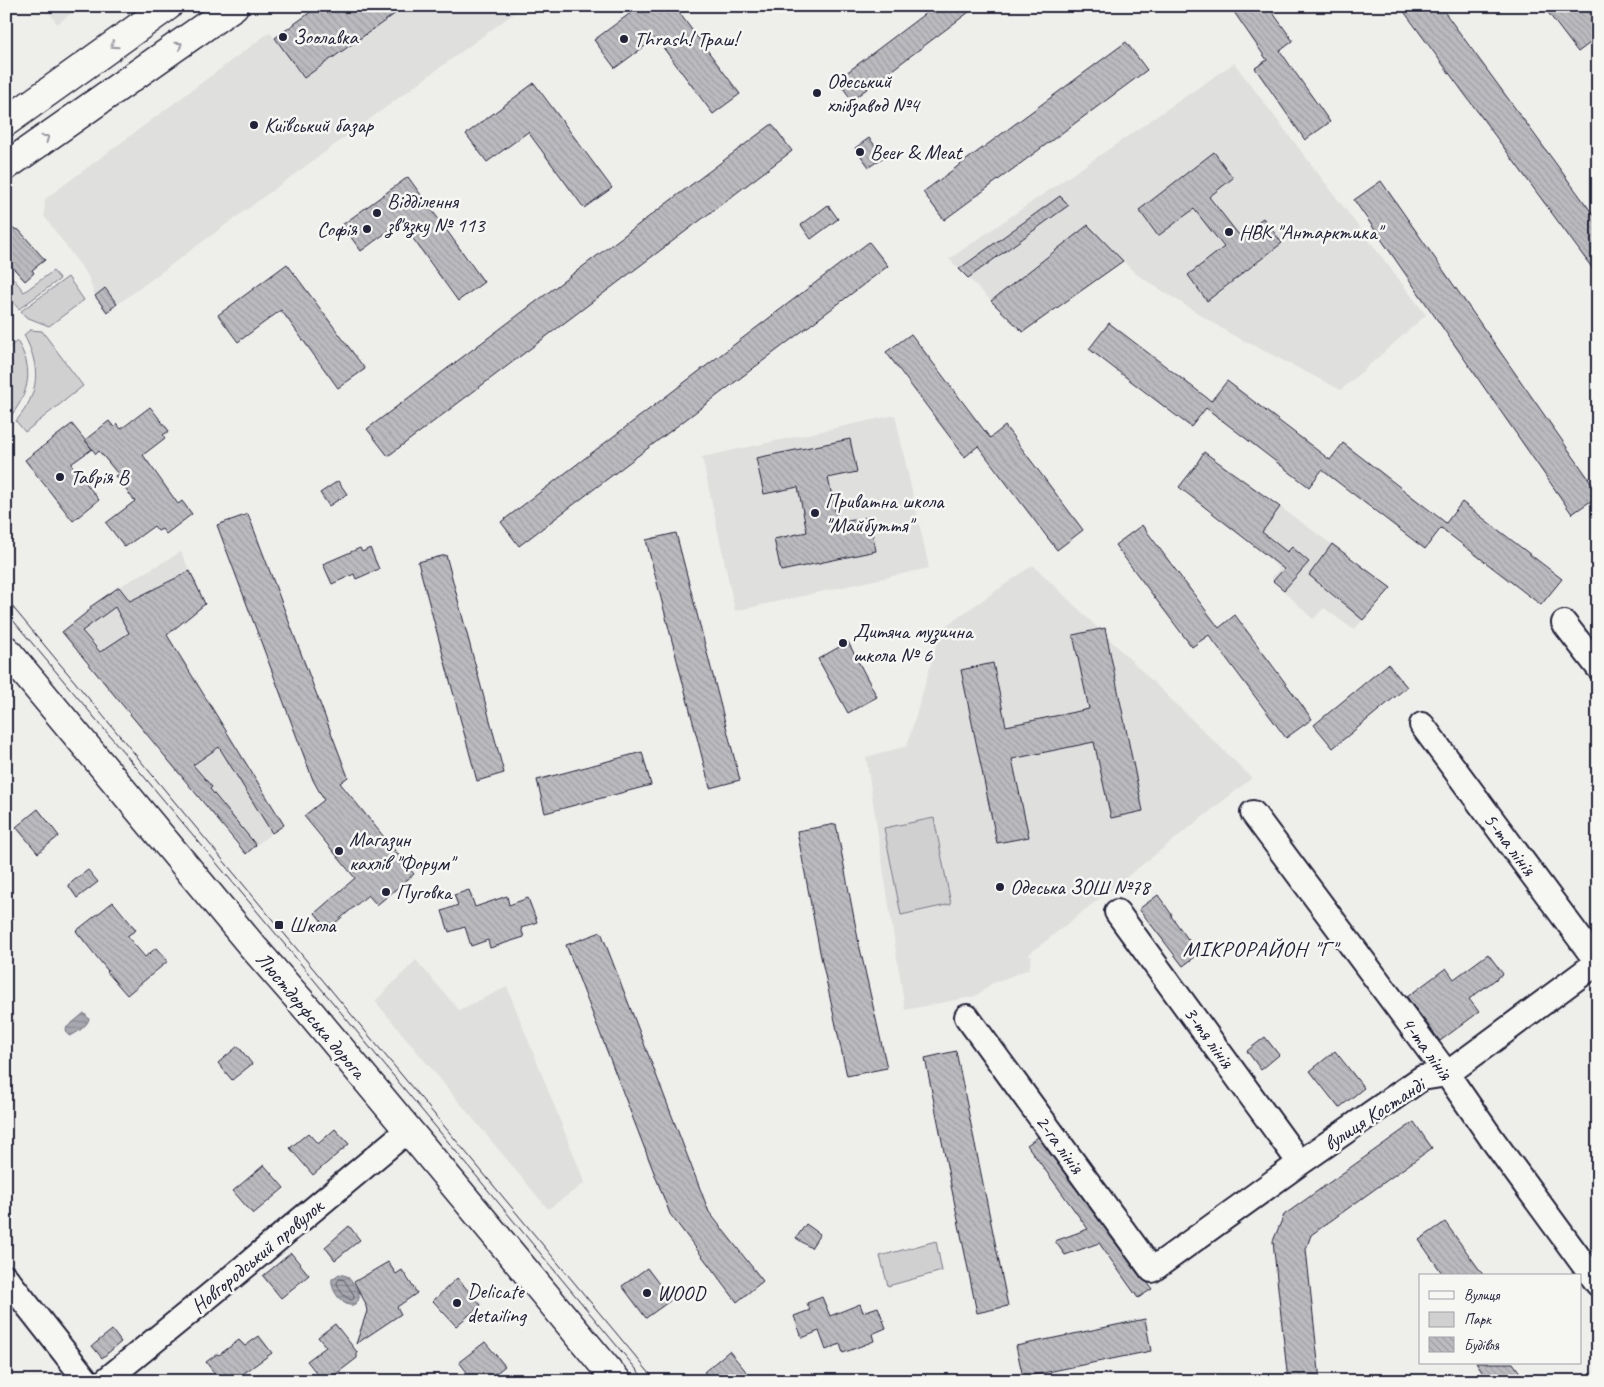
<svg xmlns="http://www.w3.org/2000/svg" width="1604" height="1387" font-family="Caveat,sans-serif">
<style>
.built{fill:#dfdfde}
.green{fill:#d0d0d1;stroke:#797986}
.water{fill:url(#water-rules);stroke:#727281}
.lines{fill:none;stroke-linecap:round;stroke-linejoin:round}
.shore{stroke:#575769;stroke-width:1}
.building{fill:url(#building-back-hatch);stroke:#22223b;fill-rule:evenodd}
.minor-casing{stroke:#22223b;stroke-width:28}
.major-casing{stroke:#22223b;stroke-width:31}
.minor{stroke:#f6f6f2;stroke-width:24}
.major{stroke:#f6f6f2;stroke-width:28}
.tram{stroke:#22223b;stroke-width:1}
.oneway{stroke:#9797a0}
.poi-dot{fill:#22223b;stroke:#f6f6f2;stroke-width:2}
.labels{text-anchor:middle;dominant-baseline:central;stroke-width:5;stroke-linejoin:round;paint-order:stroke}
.poi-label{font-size:21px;fill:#22223b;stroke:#f6f6f2;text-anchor:start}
.street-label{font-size:21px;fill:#22223b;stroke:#f6f6f2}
.neighbourhood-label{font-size:22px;letter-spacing:1px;fill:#22223b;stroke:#f6f6f2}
</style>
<defs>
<pattern id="water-rules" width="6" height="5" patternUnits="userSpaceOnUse" patternTransform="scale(1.25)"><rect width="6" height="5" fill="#a7a7af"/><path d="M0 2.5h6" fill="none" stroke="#888890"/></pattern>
<pattern id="building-back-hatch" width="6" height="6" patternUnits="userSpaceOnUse" patternTransform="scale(1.25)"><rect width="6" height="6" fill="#bbbbbf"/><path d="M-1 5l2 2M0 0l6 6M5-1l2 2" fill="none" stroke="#a0a0a5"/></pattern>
</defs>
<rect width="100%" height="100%" fill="#eeeeeb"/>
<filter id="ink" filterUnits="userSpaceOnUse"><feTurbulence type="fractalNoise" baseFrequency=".02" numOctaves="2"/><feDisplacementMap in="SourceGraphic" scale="10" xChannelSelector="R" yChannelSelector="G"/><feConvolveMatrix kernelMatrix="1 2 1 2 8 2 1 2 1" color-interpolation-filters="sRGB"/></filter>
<g filter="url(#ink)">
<path class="built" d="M45,6h37l-25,18z
M406,6h118l-417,306 -12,-16 -7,-20 -44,-60 1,-17 225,-167 34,46z
M1234,63l192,252 -85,75 -112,-57 -93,-59 -13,-13 -100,71 -74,-73z
M895,415l34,153 -194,43 -33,-154z
M1204,452l187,135 -37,43 -30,-22 -11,11 -40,-38 -1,-3 7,-9 -90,-94z
M181,552l24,52 -38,31 117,190 -12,8 -26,20 -171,-231 15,-15 29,-20z
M1033,565l219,213 -224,177 4,1 -3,13 -38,15 -15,12 -71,14 -39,-253 41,-11 34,-117z
M416,960l43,50 48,-23 78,196 -37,26 -173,-208z"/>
<path class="green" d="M53,271l7,8 -41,30 -13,-14v-13l7,-4 11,14z
M68,277l16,23 -35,26 -23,-9 -5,-6z
M30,330l12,1 41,55 -58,46 -9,-11c24,-28 25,-54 8,-86z
M17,341c17,27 13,50 -6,75l-5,-6v-60z
M934,818l17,86 -50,11 -17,-87z
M936,1241l6,30 -54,15 -8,-30z"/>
<path class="water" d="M84,1013l5,6c-2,7 -12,14 -19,17l-3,-2 -1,-6z
M339,1274l8,2c5,6 18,20 9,27 -2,2 -5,3 -7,2 -9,-2 -19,-17 -17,-26z"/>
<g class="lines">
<path class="shore" d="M340,1279l4,1 10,15v3l-2,2c-7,-1 -13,-10 -15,-17z"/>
</g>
<path class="building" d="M319,6h87l-102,72 -29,-40z
M640,6h34l66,88 -27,20 -57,-76 -41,30 -21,-28z
M935,6h42l-125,94 -15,-20z
M1242,6h26l25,35 -13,10 50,71 -25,18 -50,-72 12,-8 -33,-48z
M1400,6h40l158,215v55z
M1543,6h55v31l-20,15z
M1126,42l21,28 -203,150 -21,-28z
M534,83l78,105 -28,20 -56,-76 -41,30 -21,-28z
M772,124l20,27 -404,305 -21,-27z
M869,138l15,19 -15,10 -14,-19z
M1214,152l19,26 -24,19 30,38 24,-17 19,25 -75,58 -19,-26 36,-28 -30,-38 -36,27 -19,-26z
M408,177l76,105 -26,19 -57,-79 -40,29 -19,-26z
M1381,181l217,311v4l-26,18 -218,-314z
M1060,196l9,9 -101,73 -9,-9z
M828,205l10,14 -27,20 -10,-14z
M1088,225l35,36 -100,71 -32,-31z
M6,227l13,3 26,30 -13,10 2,3 -9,8 -19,-21z
M869,242l19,24 -369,280 -18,-24z
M287,264l78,105 -27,19 -57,-78 -43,32 -20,-27z
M105,288l12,16 -10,8 -12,-16z
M1109,323l102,78 16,-20 103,79 13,-17 103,80 16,-21 100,77 -21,26 -100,-77 -16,21 -103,-79 -13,17 -103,-79 -15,19 -102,-78z
M911,334l79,104 15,-12 78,104 -26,20 -79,-104 -13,11 -79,-105z
M150,407l19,24 -6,4 2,3 -22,17 35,49 4,-3 10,13 -26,20 -4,-5 -4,2 -4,-5 -29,21 -19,-24 29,-22 -20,-25 3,-2 -19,-23 -3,3 -11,-14 24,-19 5,6 3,-3 4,5z
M72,424l20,25 -21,15 28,36 -26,21 -48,-61z
M850,439l7,33 -29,6 10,45 31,-6 7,34 -95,20 -7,-32 33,-7 -9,-45 -34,7 -8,-36z
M1204,452l76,55 -18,25 25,20 5,-5 17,15 -25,28 -11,-9 11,-12 -105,-82 19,-24h-1z
M338,481l9,13 -18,12 -9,-13z
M248,514l100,263 -8,6 74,91 -37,31 -9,-10 -40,34 -13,-16 40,-35 -51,-62 20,-16 -11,-20 -96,-255z
M1142,525l77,103 16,-13 77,104 -26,19 -77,-103 -17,12 -77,-102z
M676,533l64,247 -30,8 -64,-248z
M1332,544l59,44 -28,32 -54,-45z
M360,548l2,4 8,-4 9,21 -23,10 -2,-5 -22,10 -9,-20z
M446,555l58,218 -27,8 -59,-219z
M190,571l15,33 -38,31 117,190 -12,8 -53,-86 -26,18 19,22 -2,2 46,56 -10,9 -184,-222 29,-23 -1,-2 29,-20 11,14zM115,607l14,26 -29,19 -18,-21z
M1105,628l38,183 -32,7 -17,-76 -82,17 17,78 -32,6 -36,-173 32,-7 13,63 83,-17 -16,-74z
M848,642l29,55 -29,16 -30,-54z
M1388,664l19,23 -74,61 -19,-23z
M642,752l9,33 -106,28 -8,-33z
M38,809l21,27 -21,17 -22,-26z
M836,824l23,120 28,124 -40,8 -27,-124 -23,-121z
M88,870l10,12 -21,16 -9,-13z
M469,890l6,17 32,-11 2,9 19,-7 9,24 -16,6 3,9 -34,11 -2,-8 -17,6 -6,-19 -16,5 -7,-21 16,-6 -4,-10z
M1158,895l14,20 -1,1 28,38 -16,12 -44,-57z
M113,902l23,28 -9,6 18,21 11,-9 12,13 -41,34 -20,-23 1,-1 -32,-40z
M601,932l108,280 54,69 -26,21 -67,-88 -104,-269z
M1488,954l15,20 -34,25 10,13 -39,29 -33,-44 39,-29 8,11z
M1265,1037l14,18 -18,15 -14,-19z
M238,1046l14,18 -20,16 -14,-17z
M956,1051l52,255 -31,7 -52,-255z
M1335,1051l29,37 -25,20 -29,-37z
M1414,1122l18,26 -121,87 -5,14 14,132h-32l-15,-140 11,-26z
M335,1129l14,15 -36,31 -23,-27 18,-15 10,11z
M1038,1137l103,141 7,5 4,6 -14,9 -39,-55 -34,12 -10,-14 33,-12 -61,-84z
M264,1165l20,23 -31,26 -20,-23z
M1445,1222l39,54h-40l-25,-36z
M806,1224l14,10 -9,14 -15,-10z
M349,1226l11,14 -25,20 -10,-13z
M291,1253l18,22 -28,23 -18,-22z
M388,1262l8,12 6,-4 15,23 -20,14 4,7 -45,30 11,-33 -2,-9 -11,-20z
M647,1268l24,32 -25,18 -24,-32z
M457,1278l24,27 -25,21 -23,-25z
M822,1297l8,19 30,-12 3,8 15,-5 8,21 -14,6 2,7 -31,12 -3,-9 -14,6 -7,-19 -17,7 -8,-22 16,-6 -3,-7z
M1145,1319l6,32 -128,26 -7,-31z
M335,1324l22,28v6l-30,23h-4l-16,-20 19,-14 -8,-10z
M112,1330l9,12 -19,16 -10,-12z
M259,1336l13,17 -39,28h-13l-14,-19 11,-8 2,1 20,-15 6,6z
M485,1342l20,24 -18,15h-13l-15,-19z
M729,1351l25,30h-42l-8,-9z
M1476,1363h37l13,18h-38z"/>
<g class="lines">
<g class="minor-casing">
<path id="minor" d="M1564,623l34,44
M1422,725l176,238
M1253,813l194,261 45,65 106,145
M1117,912l183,251
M967,1017l185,253 148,-107 122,-85 25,-4 151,-112
M6,1278l81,103
M105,1381l126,-103 177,-148"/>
</g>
<g class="major-casing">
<path id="major" d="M6,122l162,-116
M6,166l228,-160
M6,650l247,297 57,65 307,369"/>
</g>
<use href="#minor" class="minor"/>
<use href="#major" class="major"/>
<path class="tram" d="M6,599l650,782
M6,612l270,322 370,447"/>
</g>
<defs><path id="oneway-chevron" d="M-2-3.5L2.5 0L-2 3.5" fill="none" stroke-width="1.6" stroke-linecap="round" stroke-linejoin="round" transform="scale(1.25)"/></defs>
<g class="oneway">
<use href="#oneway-chevron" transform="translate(114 45) rotate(145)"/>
<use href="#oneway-chevron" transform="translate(179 45) rotate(-35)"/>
<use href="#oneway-chevron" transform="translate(46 138) rotate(-35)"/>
</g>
</g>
<g class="poi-dot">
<circle cx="283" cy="37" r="5"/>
<circle cx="624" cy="39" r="5"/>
<circle cx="817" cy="93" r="5"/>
<circle cx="254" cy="125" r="5"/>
<circle cx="860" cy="152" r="5"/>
<circle cx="377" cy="213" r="5"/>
<circle cx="367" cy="229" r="5"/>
<circle cx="1229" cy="232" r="5"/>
<circle cx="60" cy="477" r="5"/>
<circle cx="815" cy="513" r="5"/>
<circle cx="843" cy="643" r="5"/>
<circle cx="339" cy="851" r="5"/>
<circle cx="1000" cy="887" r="5"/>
<circle cx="386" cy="892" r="5"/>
<rect x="274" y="920" width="10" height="10" rx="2.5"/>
<circle cx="647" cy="1293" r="5"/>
<circle cx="457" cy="1303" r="5"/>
</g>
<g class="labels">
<g class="poi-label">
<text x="293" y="37">Зоолавка</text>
<text x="634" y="39">Thrash! Траш!</text>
<text x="827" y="81">Одеський<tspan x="827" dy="24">хлібзавод №4</tspan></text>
<text x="264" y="125">Київський базар</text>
<text x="870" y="152">Beer &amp; Meat</text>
<text x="387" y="201">Відділення<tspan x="387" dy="24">зв'язку № 113</tspan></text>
<text x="357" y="229" text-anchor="end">Софія</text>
<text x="1239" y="232">НВК "Антарктика"</text>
<text x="70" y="477">Таврія В</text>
<text x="825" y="501">Приватна школа<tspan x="825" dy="24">"Майбуття"</tspan></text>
<text x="853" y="631">Дитяча музична<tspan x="853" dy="24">школа № 6</tspan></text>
<text x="349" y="839">Магазин<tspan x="349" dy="24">кахлів "Форум"</tspan></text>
<text x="1010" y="887">Одеська ЗОШ №78</text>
<text x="396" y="892">Пуговка</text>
<text x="289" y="925">Школа</text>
<text x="467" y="1291">Delicate<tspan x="467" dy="24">detailing</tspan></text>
<text x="657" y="1293">WOOD</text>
</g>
<g class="street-label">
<text transform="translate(1510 844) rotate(53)">5-та лінія</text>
<text transform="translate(311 1015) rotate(50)">Люстдорфська дорога</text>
<text transform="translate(1209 1037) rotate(54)">3-тя лінія</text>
<text transform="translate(1427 1048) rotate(54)">4-та лінія</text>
<text transform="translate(1374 1114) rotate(-33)">вулиця Костанді</text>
<text transform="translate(1060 1144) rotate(54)">2-га лінія</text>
<text transform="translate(257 1256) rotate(-40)">Новгородський провулок</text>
</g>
<g class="neighbourhood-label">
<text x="1260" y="949">МІКРОРАЙОН "Г"</text>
</g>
</g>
<rect width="1604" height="1387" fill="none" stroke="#f6f6f2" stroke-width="25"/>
<rect x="12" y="12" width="1579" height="1362" fill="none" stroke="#22223b" stroke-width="2" filter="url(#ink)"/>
<rect x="1419" y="1274" width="162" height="90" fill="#f6f6f2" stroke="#a1a1a9"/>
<rect x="1429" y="1291" width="25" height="8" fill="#f6f6f2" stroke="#a1a1a9"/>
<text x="1464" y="1300" font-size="15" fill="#22223b">Вулиця</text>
<rect x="1429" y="1312" width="25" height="15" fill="#d0d0d1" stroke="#a1a1a9"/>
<text x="1464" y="1324" font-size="15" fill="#22223b">Парк</text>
<rect x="1429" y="1337" width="25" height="15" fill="url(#building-back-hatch)" stroke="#a1a1a9"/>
<text x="1464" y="1350" font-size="15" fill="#22223b">Будівля</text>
</svg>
